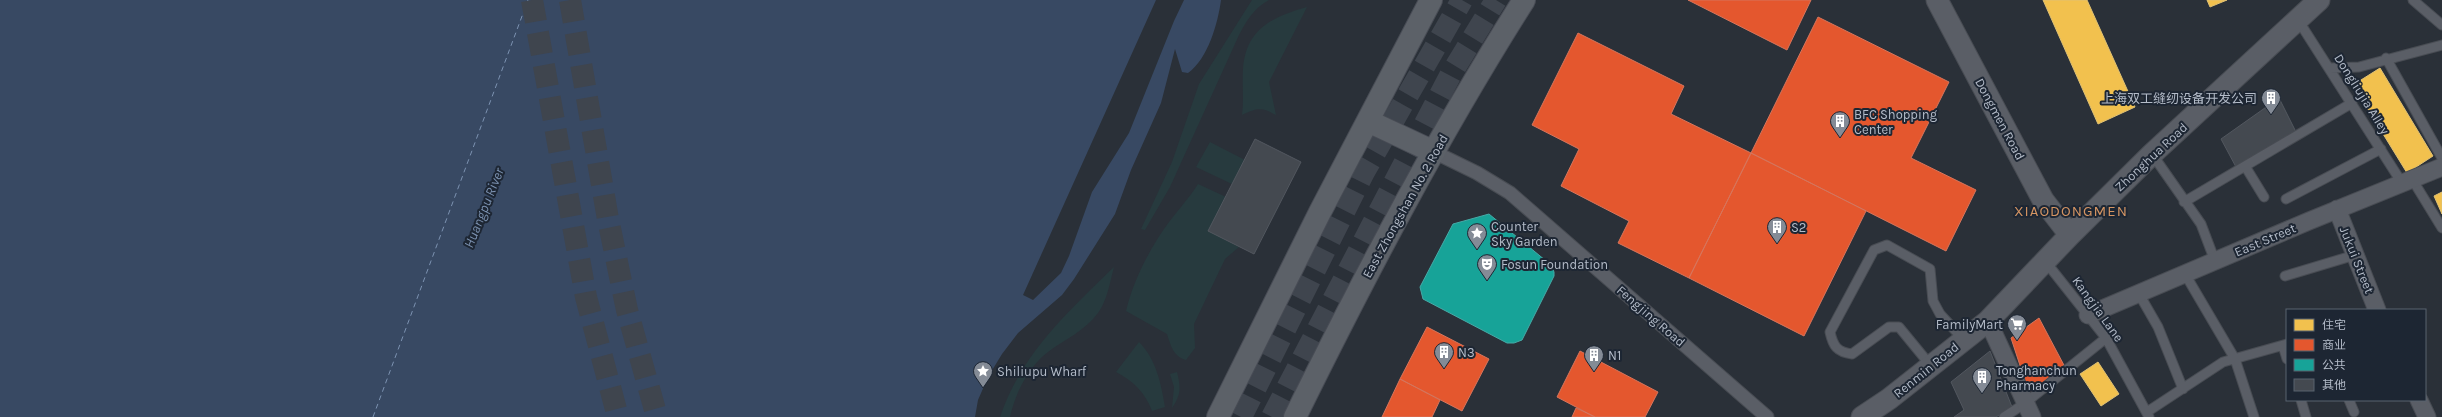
<svg xmlns="http://www.w3.org/2000/svg" width="2442" height="417" font-family="Karla,'Noto Sans SC',sans-serif">
<style>
.green{fill:#273a3e}
.water{fill:#384963}
.pier{fill:#2a3038}
.homes{fill:#f2c14e;stroke:#dfc073}
.shops{fill:#e4572e;stroke:#d6755c}
.public{fill:#17a398;stroke:#46aaa7}
.lines{fill:none;stroke-linecap:round;stroke-linejoin:round}
.ferry{stroke:#7c92b1;stroke-width:1;stroke-dasharray:5 4;stroke-linecap:butt}
.building{fill:#444950;stroke:#52575f}
.secondary-tunnel{stroke:#3f454e;stroke-width:22;stroke-dasharray:22 11;stroke-linecap:butt}
.primary-tunnel{stroke:#3f454e;stroke-width:22;stroke-dasharray:22 11;stroke-linecap:butt}
.service-casing{stroke:#484c53;stroke-width:11}
.pedestrian-casing{stroke:#484c53;stroke-width:15}
.minor-casing{stroke:#484c53;stroke-width:19}
.tertiary-casing{stroke:#484c53;stroke-width:23}
.primary-casing{stroke:#484c55;stroke-width:24}
.service{stroke:#5a5e66;stroke-width:9}
.pedestrian{stroke:#5a5e66;stroke-width:13}
.minor{stroke:#5a5e66;stroke-width:17}
.tertiary{stroke:#5a5e66;stroke-width:21}
.primary{stroke:#5c6168;stroke-width:22}
.labels{text-anchor:middle;dominant-baseline:central;stroke-width:4;stroke-linejoin:round;paint-order:stroke}
.street-label{font-size:13px;fill:#b4bcc9;stroke:#1d2633}
.poi-label{font-size:13px;fill:#b4bcc9;stroke:#1d2633;text-anchor:start}
.water-label{font-size:14px;font-style:italic;fill:#7c92b1;stroke:#1d2633}
.quarter-label{font-size:15px;letter-spacing:1px;fill:#d59563;stroke:#1d2633}
</style>
<rect width="100%" height="100%" fill="#2a3038"/>
<path class="green" d="M1252,0h17c-15,8 -22,20 -30,35l-69,152 -25,43 -4,-1 31,-67 27,-78z
M1307,7l-38,75 7,33c-14,-8 -19,-7 -34,0 2,-15 0,-31 1,-46 3,-41 30,-52 64,-62z
M1210,142l35,18 -13,24 -36,-17z
M1198,184l28,13 -17,34 30,16 -14,12 -31,65 1,24 -9,12c-13,-4 -15,-14 -19,-26l-41,-23c7,-29 21,-57 38,-82 10,-15 24,-29 34,-45z
M1114,267c-4,15 -7,34 -16,46 -13,18 -33,26 -50,39 -20,15 -33,42 -38,65h-10c22,-64 67,-104 114,-150z
M1139,342c17,17 22,41 26,65l-13,4c-7,-19 -19,-30 -36,-39z
M1177,372c4,16 4,23 -5,36l2,-21 -4,-13z"/>
<path class="water" d="M0,0h1221c-3,23 -13,59 -33,73l-6,-1 -7,-23 -14,54 -30,67 -16,44 -41,65 -12,16 -44,38 -16,21 -14,23 -10,23 -3,17h-975z"/>
<path class="pier" d="M1156,0h28l-10,21 -45,112 -37,59 -23,64 -8,17 -28,27 -10,-5z"/>
<path class="homes" d="M2043,0h44l48,107 -37,17z
M2207,0h20l-17,7z
M2380,68l53,88 -26,17 -54,-88z
M2442,192v22l-8,-18z
M2098,362l21,32 -18,12 -21,-32z"/>
<path class="shops" d="M1688,0h123l-24,50z
M1818,17l131,65 -38,76 65,32 -30,61 -195,-98z
M1578,33l106,53 -13,28 80,39 -62,125 -71,-35 11,-22 -68,-35 18,-37 -47,-24z
M1751,153l115,58 -62,125 -115,-58z
M2039,318l27,51 -36,27 -19,-58z
M1427,327l62,32 -27,52 -62,-32z
M1580,351l78,41 -13,25h-50l-38,-20z
M1400,379l40,21 -8,17h-50z
M1576,408l19,9h-23z"/>
<path class="public" d="M1489,214l62,51 3,7v4l-32,64 -8,3h-7l-84,-44 -3,-12 33,-63z"/>
<g class="lines">
<path class="ferry" d="M373,417l155,-417"/>
</g>
<path class="building" d="M2279,98l17,34 -60,35 -15,-28z
M1255,139l46,23 -47,92 -46,-23z
M1990,351l22,56 -16,10h-42l10,-7 -13,-28z"/>
<g class="lines">
<path class="secondary-tunnel" d="M532,0l54,297 32,120
M570,0l38,219 19,91 30,107"/>
<path class="primary-tunnel" d="M1241,417l123,-245 98,-172
M1272,417l179,-343 45,-74"/>
<g class="service-casing">
<path id="service" d="M2413,0l29,25
M2298,20l104,163
M2386,58l56,100
M2330,68l29,-1 83,-22
M2152,154l49,70 14,37
M2245,166l19,31
M2412,179l30,49
M2286,199l95,-50
M2184,202l168,-99
M2045,261l61,77 43,79
M2185,274l50,85 19,58
M2285,276l70,-21
M2139,294l19,33 25,62
M2283,346l4,13
M1931,366l-32,-39h-10l-37,27c-15,-2 -19,-8 -22,-22l44,-82 13,-5 43,24 3,32 7,13 24,26
M2301,400l5,17
M2349,400l5,12
M2147,412l76,-50 64,-18
M2004,417l20,-13 82,-66"/>
</g>
<g class="pedestrian-casing">
<path id="pedestrian" d="M1434,152l43,21 33,20 257,224"/>
</g>
<g class="minor-casing">
<path id="minor" d="M2337,209l40,101
M2088,315l221,-94 133,-54
M1988,321l44,96
M2419,400l8,17"/>
</g>
<g class="tertiary-casing">
<path id="tertiary" d="M1937,0l106,200 27,35
M1862,417l27,-18 99,-78 82,-86 82,-81 167,-154"/>
</g>
<g class="primary-casing">
<path id="primary" d="M1368,121l66,31
M1218,417l102,-205 111,-212
M1295,417c70,-142 144,-283 229,-417"/>
</g>
<use href="#service" class="service"/>
<use href="#pedestrian" class="pedestrian"/>
<use href="#minor" class="minor"/>
<use href="#tertiary" class="tertiary"/>
<use href="#primary" class="primary"/>
</g>
<defs>
<g id="building-pin" transform="scale(1)"><path d="M0 17L-7.5 6A9.5 9.5 0 1 1 7.5 6Z" fill="#848b96" stroke="#1d2633"/><path d="M-4-6H4V6H1V3H-1V6H-4ZM-2.5-4.3h1.7v1.8h-1.7ZM.8-4.3h1.7v1.8H.8ZM-2.5-1h1.7V.8h-1.7ZM.8-1h1.7V.8H.8Z" fill="#fff"/></g>
<g id="sight-pin" transform="scale(1)"><path d="M0 17L-7.5 6A9.5 9.5 0 1 1 7.5 6Z" fill="#848b96" stroke="#1d2633"/><path d="M0-6L1.8-2.2L6-1.7L2.9 1.2L3.7 5.4L0 3.3L-3.7 5.4L-2.9 1.2L-6-1.7L-1.8-2.2Z" fill="#fff"/></g>
<g id="theatre-pin" transform="scale(1)"><path d="M0 17L-7.5 6A9.5 9.5 0 1 1 7.5 6Z" fill="#848b96" stroke="#1d2633"/><path d="M-5-5.5Q0-4 5-5.5V0Q5 5 0 6Q-5 5-5 0ZM-3.3-2.5H-1v1.5H-3.3ZM1-2.5H3.3v1.5H1ZM-2.8 1Q0 5.5 2.8 1Z" fill="#fff"/></g>
<g id="supermarket-pin" transform="scale(1)"><path d="M0 17L-7.5 6A9.5 9.5 0 1 1 7.5 6Z" fill="#848b96" stroke="#1d2633"/><path d="M-6-5.5h2.5l.6 2H6L4.5 2H-2.5L-4.4-4H-6ZM-1.5 3.2a1.3 1.3 0 1 0 .1 0ZM3 3.2a1.3 1.3 0 1 0 .1 0Z" fill="#fff"/></g>
</defs>
<g fill-rule="evenodd">
<use href="#building-pin" x="2271" y="98"/>
<use href="#building-pin" x="1840" y="121"/>
<use href="#building-pin" x="1777" y="227"/>
<use href="#sight-pin" x="1477" y="233"/>
<use href="#theatre-pin" x="1487" y="264"/>
<use href="#supermarket-pin" x="2017" y="324"/>
<use href="#building-pin" x="1444" y="352"/>
<use href="#building-pin" x="1594" y="355"/>
<use href="#sight-pin" x="983" y="371"/>
<use href="#building-pin" x="1982" y="377"/>
</g>
<g class="labels">
<g class="street-label">
<text transform="translate(2362 94) rotate(58)">Dongliujia Alley</text>
<text transform="translate(2000 119) rotate(62)">Dongmen Road</text>
<text transform="translate(2151 157) rotate(-43)">Zhonghua Road</text>
<text transform="translate(1405 206) rotate(-61)">East Zhongshan No. 2 Road</text>
<text transform="translate(2265 240) rotate(-23)">East Street</text>
<text transform="translate(2357 260) rotate(68)">Jukui Street</text>
<text transform="translate(2098 309) rotate(54)">Kangjia Lane</text>
<text transform="translate(1651 316) rotate(41)">Fengjing Road</text>
<text transform="translate(1926 370) rotate(-39)">Renmin Road</text>
</g>
<g class="poi-label">
<text x="2257" y="98" text-anchor="end">上海双工缝纫设备开发公司</text>
<text x="1854" y="114">BFC Shopping<tspan x="1854" dy="15">Center</tspan></text>
<text x="1491" y="226">Counter<tspan x="1491" dy="15">Sky Garden</tspan></text>
<text x="1791" y="227">S2</text>
<text x="1501" y="264">Fosun Foundation</text>
<text x="2003" y="324" text-anchor="end">FamilyMart</text>
<text x="1458" y="352">N3</text>
<text x="1608" y="355">N1</text>
<text x="1996" y="370">Tonghanchun<tspan x="1996" dy="15">Pharmacy</tspan></text>
<text x="997" y="371">Shiliupu Wharf</text>
</g>
<g class="water-label">
<text transform="translate(484 208) rotate(-68)">Huangpu River</text>
</g>
<g class="quarter-label">
<text x="2071" y="211">XIAODONGMEN</text>
</g>
</g>
<rect x="2286" y="309" width="140" height="92" fill="#1d2633" stroke="#59626f"/>
<rect x="2294" y="319" width="20" height="12" fill="#f2c14e" stroke="#59626f"/>
<text x="2322" y="329" font-size="12" fill="#b4bcc9">住宅</text>
<rect x="2294" y="339" width="20" height="12" fill="#e4572e" stroke="#59626f"/>
<text x="2322" y="349" font-size="12" fill="#b4bcc9">商业</text>
<rect x="2294" y="359" width="20" height="12" fill="#17a398" stroke="#59626f"/>
<text x="2322" y="369" font-size="12" fill="#b4bcc9">公共</text>
<rect x="2294" y="379" width="20" height="12" fill="#444950" stroke="#59626f"/>
<text x="2322" y="389" font-size="12" fill="#b4bcc9">其他</text>
</svg>
